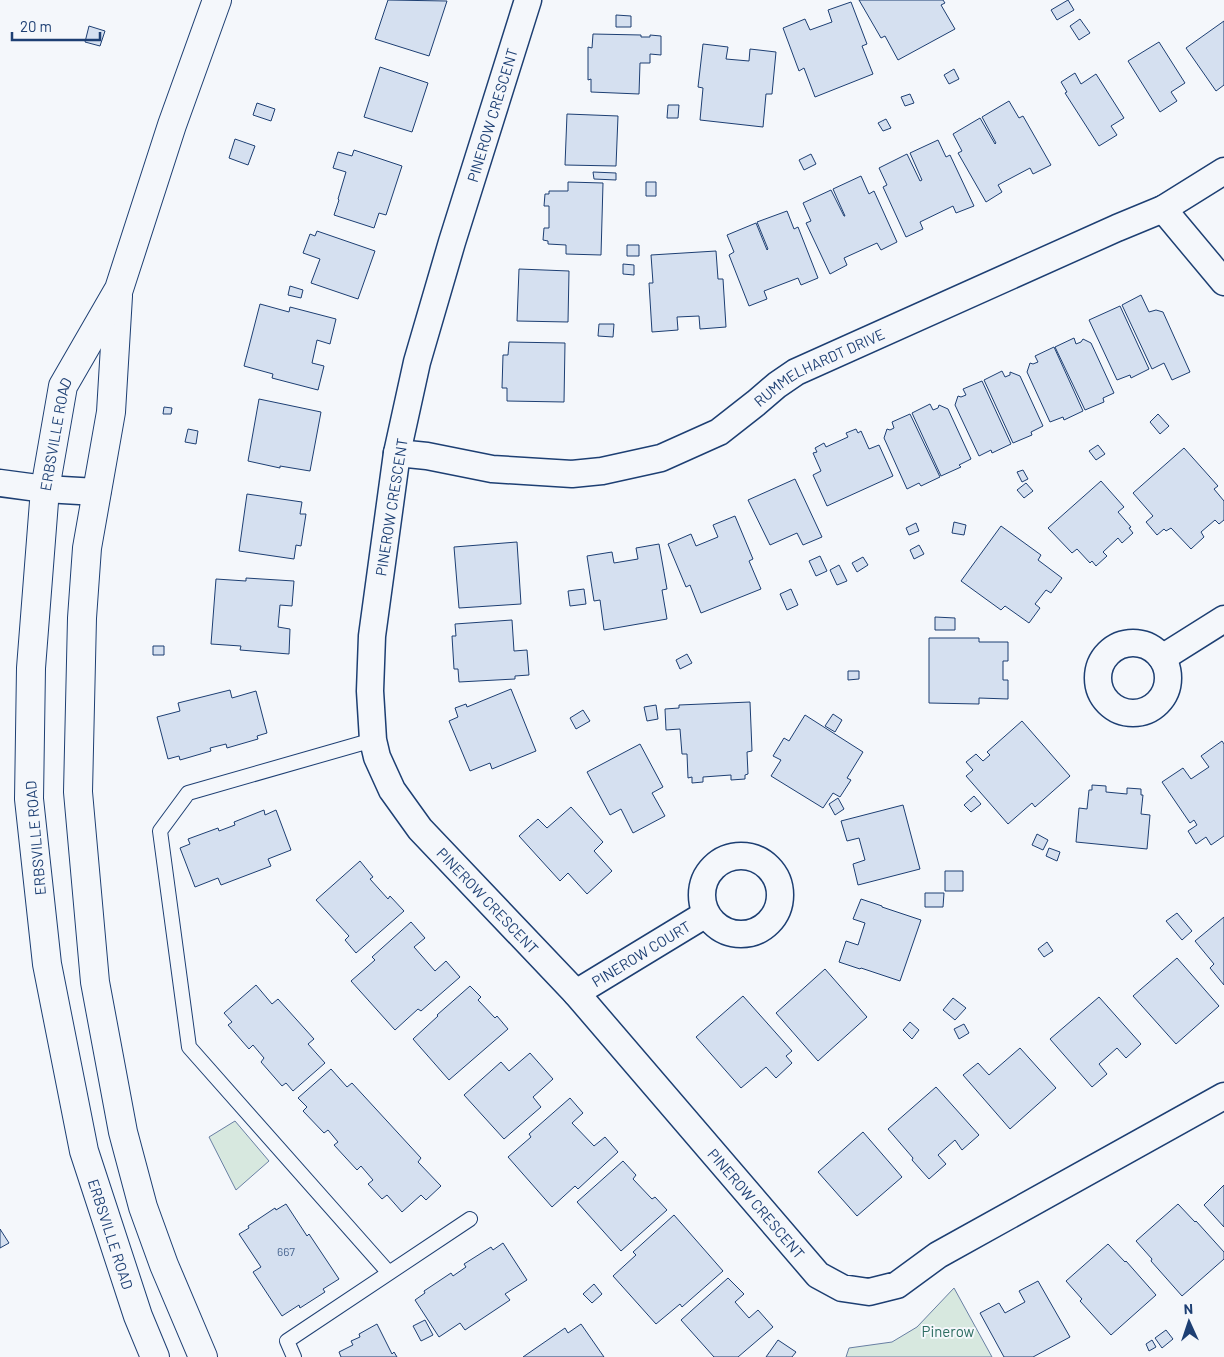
<svg xmlns="http://www.w3.org/2000/svg" width="1224" height="1357" font-family="Barlow,sans-serif">
<style>
.green{fill:#d7e8df;stroke:#687fa3}
.building{fill:#d5e0f0;stroke:#1d3f73}
.lines{fill:none;stroke-linecap:round;stroke-linejoin:round}
.lane-casing{stroke:#1d3f73;stroke-width:16}
.street-casing{stroke:#1d3f73;stroke-width:29}
.secondary-casing{stroke:#1d3f73;stroke-width:30}
.lane{stroke:#f4f7fb;stroke-width:14}
.street{stroke:#f4f7fb;stroke-width:26}
.secondary{stroke:#f4f7fb;stroke-width:28}
.labels{text-anchor:middle;dominant-baseline:central;stroke-width:4;stroke-linejoin:round;paint-order:stroke}
.number-label{font-size:12px;fill:#4b6792}
.street-label{font-size:15px;fill:#1d3f73;stroke:#f4f7fb}
.park-label{font-size:15px;fill:#2c6c60;stroke:#f4f7fb}
</style>
<rect width="100%" height="100%" fill="#f4f7fb"/>
<path class="green" d="M235,1121l34,40 -33,29 -27,-53z
M954,1288l38,69h-146l3,-9 43,-6 25,-15z"/>
<path class="building" d="M388,0l59,1 -18,55 -54,-17z
M859,0h84l2,3 -4,2 14,24 -57,31 -13,-24 -4,2z
M1068,0l6,10 -17,10 -6,-10z
M851,2l16,42 -5,2 11,28 -58,23 -11,-29 -5,3 -16,-43 22,-9 5,11 22,-8 -4,-12z
M616,15l15,1v11h-15z
M1080,19l10,14 -11,7 -9,-14z
M1224,21v64l-8,6 -30,-43z
M89,26l16,5 -5,15 -15,-4z
M593,34l48,1v2h9v-2l11,1v19l-11,-1v9h-10l-1,31 -48,-2v-13l-3,1v-33l4,1z
M1159,42l26,41 -14,9 6,9 -17,11 -32,-51z
M703,44l25,3 -2,12 23,2 1,-12 26,3 -4,42h-6l-3,33 -63,-7 3,-32 -5,-1z
M380,67l48,16 -16,49 -48,-15z
M954,69l5,10 -10,5 -5,-9z
M1075,73l6,11 15,-10 28,44 -13,8 6,9 -18,11 -34,-53 2,-1 -6,-10z
M910,94l4,9 -9,3 -4,-9z
M1009,101l10,17 4,-2 28,49 -18,9 -3,-6 -32,17 4,7 -16,10 -28,-49 4,-2 -9,-17 27,-16 15,26 1,-1 -14,-26z
M257,103l18,6 -4,12 -18,-6z
M668,105h11l-1,13h-11z
M567,114l51,2 -2,50 -51,-1z
M886,119l5,9 -8,3 -5,-8z
M235,139l20,7 -7,19 -19,-7z
M938,140l8,17 4,-2 24,51 -18,7 -3,-7 -33,16 3,7 -17,8 -23,-50 4,-2 -8,-17 28,-14 13,27 2,-1 -12,-27z
M354,150l48,16 -16,49 -7,-2 -5,15 -40,-13 5,-15 -1,-1 8,-27 -13,-4 5,-16 14,4z
M811,154l5,10 -12,6 -5,-10z
M593,172l23,1v7l-22,-1z
M861,176l8,18 5,-3 23,51 -16,8 -4,-7 -33,15 3,7 -17,9 -24,-51 5,-2 -8,-18 28,-13 13,26h1l-12,-27z
M568,182l35,1 -2,72 -35,-1v-9l-18,-1v-3l-5,-1 1,-12h5v-22h-5l1,-12h4v-3h19z
M646,182h10v14h-10z
M787,211l7,18 4,-2 20,51 -17,7 -3,-7 -34,13 3,8 -18,7 -20,-51 5,-3 -7,-17 29,-12 11,27 1,-1 -11,-27z
M317,231l58,20 -17,48 -47,-16 9,-24 -17,-6 7,-19 5,2z
M627,245h12v11h-12z
M716,251l2,28h5l3,48 -26,2 -1,-13 -22,1 1,13 -26,2 -3,-49h4l-2,-28z
M623,264l11,1v10l-11,-1z
M519,269l50,2 -1,51 -51,-1z
M290,286l13,4 -2,8 -13,-3z
M1141,295l8,17 7,-2 7,2 27,60 -18,8 -8,-17 -12,6 -30,-64z
M260,304l29,8 1,-5 46,12 -6,25 -13,-4 -5,23 12,3 -6,24 -46,-12 1,-4 -29,-8z
M1120,306l29,63 -18,9 -1,-3 -13,5 -28,-60z
M599,324h15l-1,13 -15,-1z
M1074,338l2,6 5,-2 2,-3 8,4 23,50 -11,5 1,4 -19,8 -30,-63z
M509,342l56,1 -1,59 -57,-1v-13h-5l1,-33h5z
M1054,347l29,64 -19,9 -1,-3 -13,5 -23,-50 3,-9 3,1 5,-2 -3,-6z
M1002,371l3,6 5,-2v-3l10,4 23,50 -12,6 1,3 -19,8 -29,-63z
M982,381l29,63 -19,9 -1,-3 -12,6 -24,-51 3,-9 3,1 5,-2 -3,-6z
M259,399l62,13 -11,59 -30,-5v2l-32,-7z
M930,404l3,6 5,-2 1,-3 9,4 23,50 -12,6 2,2 -20,9 -29,-63z
M164,407l8,1 -1,6h-8z
M910,414l30,63 -19,9 -2,-3 -12,6 -23,-51 3,-9 3,1 4,-2 -2,-6z
M1158,414l11,12 -9,8 -10,-12z
M188,429l10,2 -2,13 -11,-2z
M856,429l2,4 3,-2 8,18 10,-4 14,31 -66,30 -14,-31 8,-4 -8,-18 4,-1 -2,-4 9,-5 2,4 22,-10 -2,-4z
M1098,445l7,9 -9,6 -7,-9z
M1184,448l34,38 -4,3 10,12v19l-5,4 -4,-4 -14,12 3,5 -13,12 -20,-21 -5,3 -2,-2 -7,6 -11,-13 7,-6 -20,-23z
M1023,470l5,9 -6,3 -5,-10z
M795,479l27,58 -19,8 -6,-12 -27,12 -22,-45z
M1101,481l23,26 -6,5 13,15 -2,1 4,5 -11,10 -4,-5 -15,14 4,4 -11,10 -4,-5 -2,2 -13,-14 -5,4 -24,-25z
M1026,483l7,8 -9,7 -7,-8z
M247,494l55,8 -2,12h6l-5,32 -5,-1 -2,14 -55,-8z
M735,516l18,43 -4,2 12,28 -60,24 -11,-28 -4,2 -18,-43 23,-10 5,12 22,-9 -5,-12z
M954,522l12,3 -2,10 -12,-2z
M916,523l3,8 -10,4 -3,-7z
M1001,526l40,29 -3,5 24,18 -11,15 -5,-3 -11,14 5,4 -11,15 -24,-17 -4,4 -40,-29z
M517,542l4,62 -62,4 -5,-61z
M659,544l8,45 -5,1 5,29 -63,11 -4,-30 -6,1 -7,-45 25,-4 2,11 24,-4 -2,-11z
M919,545l5,9 -10,5 -4,-9z
M820,556l7,15 -11,5 -7,-15z
M863,557l5,8 -11,7 -5,-9z
M839,565l8,16 -10,4 -7,-15z
M246,578l48,3 -2,25 -12,-1 -2,22 12,2 -1,25 -49,-4 1,-4 -30,-2 5,-65 30,2z
M584,589l2,15 -16,2 -2,-15z
M791,589l7,16 -11,5 -7,-16z
M935,617l20,1v12h-20z
M512,620l2,31 13,-1 2,25 -14,1v3l-56,3 -1,-13h-4l-2,-33h4l-1,-12z
M929,638h50v4h29v19h-5v19h5v19l-29,-1v6l-50,-1z
M153,646h11v9h-11z
M687,654l5,9 -12,6 -4,-9z
M848,671h11v8l-11,1z
M511,689l25,62 -44,18 -2,-6 -20,8 -21,-50 9,-4 -3,-9 11,-4 1,3z
M230,690l2,8 24,-7 11,42 -10,3 1,3 -31,9 -1,-4 -16,4 1,3 -31,9 -1,-4 -11,3 -11,-42 23,-6 -2,-8z
M750,702l2,49 -5,1 1,22 -3,1v4l-14,1v-5l-28,2v5l-11,1v-6l-4,1 -1,-24h-5l-2,-25 -14,1 -1,-21 14,-1v-3z
M656,705l2,14 -11,2 -3,-14z
M583,710l7,11 -14,8 -6,-11z
M833,714l9,6 -7,12 -10,-6z
M805,715l58,37 -16,26 4,2 -11,17 -7,-4 -10,15 -52,-32 10,-16 -8,-4 11,-18 5,3z
M1022,721l48,55 -35,31 -3,-4 -24,21 -42,-48 7,-6 -7,-8 10,-8 7,7 7,-6 -3,-3z
M1222,741l2,3v92l-13,9 -5,-8 -10,7 -8,-13 9,-6 -3,-5 -4,3 -28,-41 21,-14 8,11 18,-12 -8,-11z
M640,744l23,43 -11,6 13,23 -32,17 -12,-24 -11,6 -23,-43z
M1092,785l14,1v6l21,2v-6l14,1v6h2l-2,19 9,1 -3,34 -71,-7 3,-34 8,1 2,-19h3z
M974,796l7,8 -10,8 -7,-7z
M838,798l6,11 -9,6 -6,-11z
M903,805l17,64 -62,16 -5,-21 12,-4 -6,-22 -12,3 -6,-20z
M571,807l32,35 -9,9 18,20 -25,23 -19,-21 -8,8 -41,-45 19,-17 9,9z
M264,810l1,5 11,-5 15,40 -23,9 3,7 -50,19 -3,-7 -23,9 -15,-39 10,-4 -2,-5 30,-11 1,3 16,-6 -1,-3z
M1037,834l11,6 -5,10 -11,-5z
M1049,848l11,4 -3,9 -11,-5z
M360,861l13,16 -3,2 18,20 2,-3 14,15 -48,42 -11,-13 4,-4 -33,-36z
M945,871h18v20h-18z
M925,893h19l-1,14h-18z
M861,899l21,7v1l39,13 -21,61 -39,-13 -1,1 -21,-7 7,-21 12,4 7,-22 -12,-4z
M1177,913l15,18 -10,9 -16,-19z
M1224,917v68l-14,-17 4,-4 -19,-23z
M411,922l14,16 -11,9 21,24 11,-10 14,16 -39,34 -3,-2 -23,21 -44,-49 24,-21 -3,-3z
M1047,942l6,9 -9,6 -6,-8z
M1177,958l42,48 -43,38 -43,-48z
M825,969l42,48 -49,44 -42,-48z
M256,985l16,19 6,-5 36,40 -6,5 17,19 -32,28 -7,-8 -4,3 -21,-24 3,-4 -11,-13 -4,4 -21,-24 4,-3 -8,-9z
M470,986l11,11 -3,3 17,18 2,-2 11,13 -59,51 -36,-41 25,-23 -1,-1z
M743,996l49,55 -6,5 6,7 -16,15 -10,-11 -25,21 -45,-51z
M1099,997l42,47 -15,14 -9,-10 -18,16 8,10 -15,13 -42,-48z
M953,998l13,10 -11,12 -12,-10z
M910,1022l9,8 -7,9 -9,-9z
M964,1024l5,9 -10,6 -5,-10z
M1020,1048l36,40 -46,41 -47,-54 15,-12 11,12z
M530,1053l23,26 -20,18 8,10 -37,32 -40,-44 37,-33 8,9z
M331,1069l16,18 5,-4 69,75 -3,4 23,24 -15,14 -5,-5 -19,17 -15,-17 -5,4 -14,-15 5,-4 -12,-14 -4,4 -23,-25 4,-3 -10,-12 -4,3 -21,-22 4,-4 -9,-9z
M936,1087l43,48 -17,15 -7,-10 -17,15 8,9 -17,15 -17,-19 1,-2 -25,-29z
M570,1098l13,15 -11,10 22,23 11,-9 13,15 -40,37 -3,-3 -23,21 -44,-50 23,-20 -2,-3z
M863,1132l39,45 -45,39 -39,-44z
M623,1161l13,14 -3,4 19,20 3,-2 12,13 -46,41 -44,-49z
M1224,1185v42l-20,-22z
M286,1204l21,32 2,-2 30,45 -16,10 2,3 -25,16 -1,-3 -17,11 -29,-44 8,-5 -22,-33 10,-6 -1,-2 27,-18 1,2z
M1178,1204l17,18 1,-1 28,31v7l-42,37 -31,-35 1,-2 -16,-18z
M674,1215l49,56 -41,36 -2,-3 -24,20 -43,-48 23,-21 -3,-3z
M0,1229l9,14 -9,5z
M503,1243l24,37 -22,14 5,6 -45,30 -5,-7 -21,14 -24,-37 10,-7 -1,-2 27,-18 2,3 13,-9 -2,-3 27,-17 2,3z
M1108,1244l17,18 1,-1 30,34 -45,40 -31,-34 2,-2 -16,-18z
M728,1278l16,16 -9,8 14,16 9,-8 15,17 -35,30h-24l-33,-37z
M1038,1281l32,56 -37,20h-29l-24,-44 19,-10 6,10 20,-11 -6,-11z
M594,1284l8,10 -10,9 -9,-9z
M425,1320l8,15 -12,6 -8,-15z
M377,1324l15,30 2,-2 3,5h-56l-2,-5 14,-7 -2,-4 9,-4 -1,-3z
M581,1324l23,33h-81l42,-29 3,5z
M1166,1330l7,9 -11,9 -7,-10z
M778,1340l18,12 -4,5h-26z
M1152,1340l4,7 -7,4 -3,-7z"/>
<g class="lines">
<g class="lane-casing">
<path id="lane" d="M373,740l-185,53 -28,38 29,216 200,226
M294,1357l-7,-16 183,-122"/>
</g>
<g class="street-casing">
<g id="street">
<path id="s1" d="M528,0l-76,242 -35,120 -20,91 -25,183 -2,55 3,49 4,17 15,33 28,39 156,164 242,282 24,13 27,4 28,-7 41,-30 286,-159"/>
<path d="M1163,209l61,73"/>
<path id="s2" d="M397,453l30,3 65,13 80,5 30,-3 59,-13 58,-26 37,-29 21,-18 19,-13 321,-144 46,-19 61,-38"/>
<path d="M0,483l45,6 52,3"/>
<circle cx="1133" cy="678" r="35"/>
<path d="M1162,658l62,-39"/>
<circle cx="741" cy="895" r="39"/>
<path id="s3" d="M576,993l130,-79"/>
</g>
</g>
<g class="secondary-casing">
<g id="secondary">
<path d="M118,296l-7,116 -24,136 -5,70 -4,174 17,190 28,150 20,75 21,58 39,92"/>
<path id="s4" d="M155,1357l-17,-41 -54,-165 -37,-187 -18,-165 2,-131 14,-179 18,-103 56,-97 53,-164 45,-125"/>
</g>
</g>
<use href="#lane" class="lane"/>
<use href="#street" class="street"/>
<use href="#secondary" class="secondary"/>
</g>
<g class="labels">
<g class="number-label">
<text x="286" y="1251">667</text>
</g>
<g class="street-label">
<text transform="translate(492 115) rotate(-73)">PINEROW CRESCENT</text>
<text stroke="none"><textPath href="#s2" startOffset="451">RUMMELHARDT DRIVE</textPath></text>
<text stroke="none"><textPath href="#s4" startOffset="941">ERBSVILLE ROAD</textPath></text>
<text transform="translate(391 507) rotate(-81)">PINEROW CRESCENT</text>
<text transform="translate(35 838) rotate(-95)">ERBSVILLE ROAD</text>
<text stroke="none"><textPath href="#s1" startOffset="961">PINEROW CRESCENT</textPath></text>
<text stroke="none"><textPath href="#s3" startOffset="76">PINEROW COURT</textPath></text>
<text stroke="none"><textPath href="#s1" startOffset="1366">PINEROW CRESCENT</textPath></text>
<text transform="translate(111 1234) rotate(72)">ERBSVILLE ROAD</text>
</g>
<g class="park-label">
<text x="948" y="1331">Pinerow</text>
</g>
</g>
<g transform="translate(1189 1322) rotate(357)" stroke="#f4f7fb" stroke-width="4" paint-order="stroke">
<path d="M0-4L9 19L0 12L-9 19Z" fill="#1d3f73"/>
<text y="-8" font-size="14" font-weight="bold" text-anchor="middle" fill="#1d3f73">N</text>
</g>
<path d="M12 32v8h88v-8" fill="none" stroke="#1d3f73" stroke-width="2.5"/>
<text x="20" y="32" font-size="15" fill="#1d3f73" stroke="#f4f7fb" stroke-width="4" paint-order="stroke">20 m</text>
</svg>
